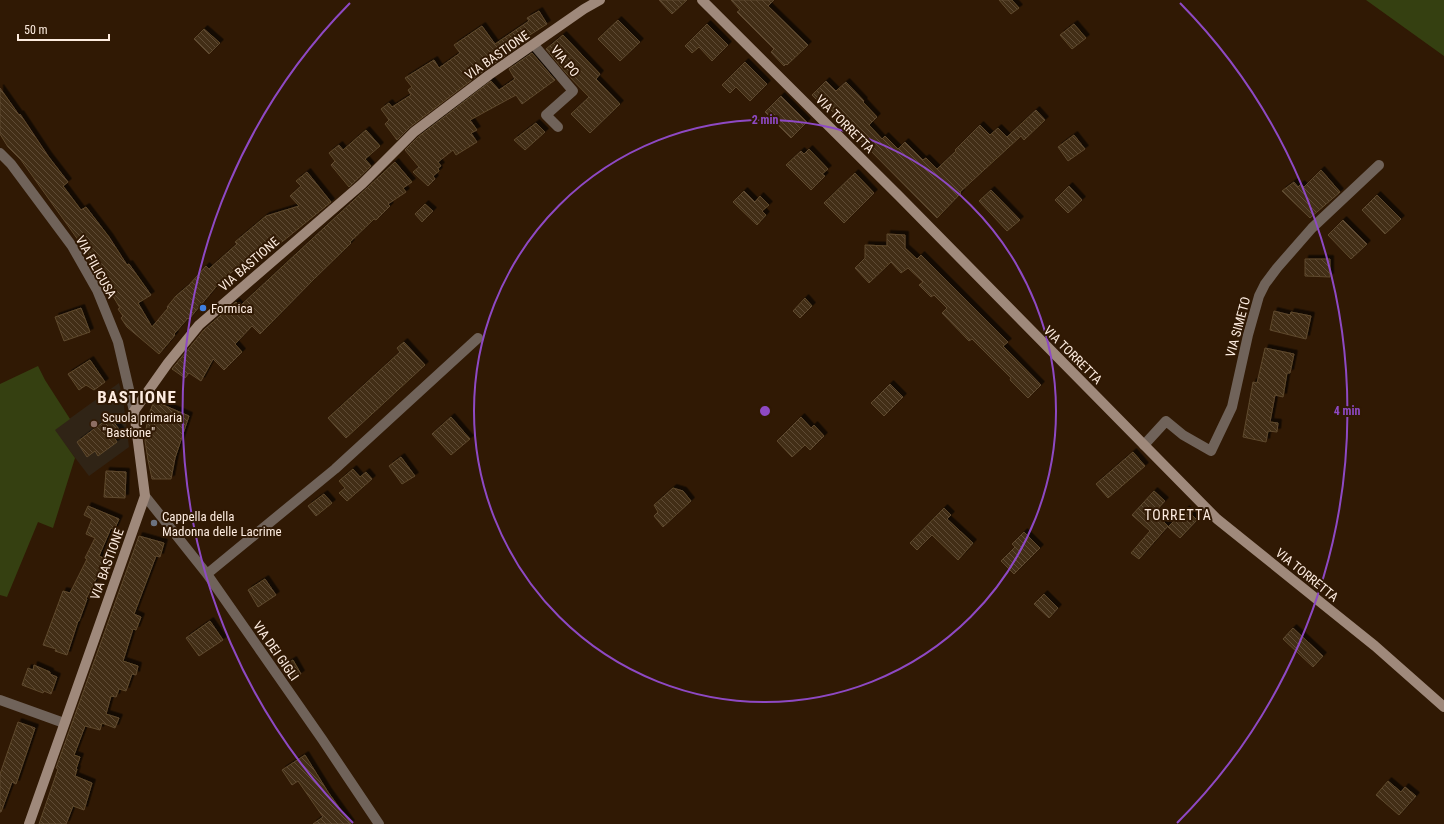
<svg xmlns="http://www.w3.org/2000/svg" width="1444" height="824" font-family="'Roboto Condensed',sans-serif">
<style>
.education{fill:#302416}
.green{fill:#354011}
.building{fill:url(#building-back-hatch);stroke:#5e492e;filter:url(#shadow)}
.lines{fill:none;stroke-linecap:round;stroke-linejoin:round}
.street{stroke:#70635a;stroke-width:10}
.secondary{stroke:#9f897b;stroke-width:10}
.ring{fill:none;stroke:#8e49c4;stroke-width:2}
.shop-dot{fill:#3f7fe0;stroke:#301904;stroke-width:1.5}
.education-dot{fill:#8d6e63;stroke:#301904;stroke-width:1.5}
.worship-dot{fill:#6b7280;stroke:#301904;stroke-width:1.5}
.labels{text-anchor:middle;dominant-baseline:central;stroke-width:4;stroke-linejoin:round;paint-order:stroke}
.street-label{font-size:13px;fill:#fdece0;stroke:#301904}
.poi-label{font-size:13px;fill:#fdece0;stroke:#301904;text-anchor:start}
.neighbourhood-label{font-size:14px;letter-spacing:1px;fill:#fdece0;stroke:#301904}
.district-label{font-size:17px;font-weight:bold;letter-spacing:1px;fill:#fdece0;stroke:#301904}
.centre{fill:#8e49c4;stroke:#301904;stroke-width:2}
.ring-label{font-size:12px;text-anchor:middle;font-weight:bold;fill:#8e49c4;stroke:#301904;stroke-width:4;stroke-linejoin:round;paint-order:stroke}
</style>
<defs>
<pattern id="building-back-hatch" width="6" height="6" patternUnits="userSpaceOnUse"><rect width="6" height="6" fill="#432e12"/><path d="M-1 5l2 2M0 0l6 6M5-1l2 2" fill="none" stroke="#5f4c34"/></pattern>
<filter id="shadow"><feDropShadow dx="3.5" dy="-3.5" stdDeviation="0" flood-color="#0009"/></filter>
</defs>
<rect width="100%" height="100%" fill="#301904"/>
<path class="education" d="M119,383l4,15 6,49 -40,29 -35,-46z"/>
<path class="green" d="M1366,0h78v56z
M38,366l7,14 25,39 -15,11 20,28 -22,70 -15,-6 -31,75 -7,-2v-211z"/>
<path class="building" d="M659,0h28l-15,14z
M731,0h43l-6,6 40,39 -21,20 -1,-1 -2,2 -13,-14 3,-3 -37,-37 3,-2z
M999,0h13l7,8 -8,6z
M539,11l8,13 -22,14 1,3 -41,29 -75,57 -13,13 -12,-16 4,-4 -8,-11 8,-6 3,4 19,-12 -3,-5 4,-3 -7,-9 29,-18 5,8 21,-15 -6,-8 28,-19 13,18 34,-23 -2,-3z
M618,20l22,22 -20,19 -22,-22z
M707,24l21,21 -16,16 -13,-14 -7,6 -7,-7z
M1074,24l12,14 -14,11 -12,-14z
M204,29l16,14 -11,11 -15,-15z
M563,35l37,39 -4,5 24,25 -30,29 -19,-19 18,-17 -23,-24 -20,-24z
M532,53l23,27 -33,24 -6,-9 -46,25 7,10 -6,3 6,9 -21,13 -3,-5 -15,12 3,4 -3,2 1,3 -6,5 2,3 -7,7 -15,-14 6,-5 -14,-17 13,-13 73,-56 8,9 16,-11 -6,-10z
M745,62l22,22 -17,17 -14,-14 -6,6 -8,-8z
M826,81l10,10 10,-9 18,19 -1,1 14,15 -8,8 13,14 3,-3 13,13 7,-7 18,18 3,-2 11,11 19,-18 -1,-1 25,-25 10,10 8,-7 9,9 29,-27 9,10 -21,20 -3,-4 -61,56 1,1 -24,25 -76,-77 -2,1 -15,-15 2,-2 -17,-17 -2,2 -15,-15z
M0,88l19,27 1,-1 28,42 20,26 -5,4 18,24 5,-3 23,30 18,28 2,-1 22,31 -13,8 14,24 16,-19 -1,-1 9,-11 13,-11 17,-19 3,3 28,-25 -2,-2 31,-26 33,-10 -9,-10 11,-10 -5,-5 11,-9 24,30 -86,70 -6,-6 -19,16 -31,37 -1,-1 -14,16 1,1 -16,19 -32,-27 -6,-9 2,-2 -5,-7 2,-1 -10,-17 -4,1 -17,-33 2,-1 -70,-98 -13,-13 -8,-13z
M781,96l26,26 -16,16 -26,-26z
M536,123l9,9 -20,18 -11,-10z
M366,130l14,16 -15,13 6,7 -22,21 -18,-22 4,-4 -6,-8 10,-8 4,5z
M1074,135l11,14 -17,12 -10,-14z
M809,149l19,20 -6,5 3,2 -14,14 -25,-25 15,-14 3,3z
M395,162l17,20 -9,6 3,4 -18,12 2,2 -14,14 -2,-1 -24,23 1,1 -37,36 -54,55 -8,-8 -17,18 7,8 -18,18 -11,-11 -12,22 -12,-8 -4,5 -13,-9 32,-39 32,-28 4,4z
M1321,170l19,22 -30,26 -28,-27 12,-9 4,5 3,-3 3,3z
M855,173l19,20 -30,30 -20,-20z
M1069,186l13,14 -14,13 -13,-13z
M991,190l29,30 -13,11 -28,-30z
M744,191l11,11 5,-6 9,9 -7,6 4,4 -9,10 -24,-23z
M1377,195l24,24 -16,15 -23,-24z
M425,204l8,7 -11,11 -7,-8z
M1343,220l24,24 -16,15 -23,-24z
M887,234l18,1v13l12,11 4,-4 87,87 -5,4 38,39 -13,13 -18,-18 1,-2 -39,-39 -3,2 -27,-28 5,-5 -13,-13 -3,2 -12,-12 4,-3 -15,-14 -7,5 -10,-11 -22,21 -14,-15 10,-10v-13l22,1z
M1305,259h25v18l-25,-1z
M805,298l7,8 -12,12 -7,-7z
M81,308l9,24 -26,9 -9,-24z
M1274,311l16,4 1,-3 20,4 -5,23 -36,-9z
M404,342l21,23 -79,73 -18,-20 72,-66 -3,-4z
M1265,348l29,6 -4,19h-3l-4,24 -8,-2 -5,27 8,1 -1,9 -9,-1 -2,11 -23,-5 10,-55 4,1z
M90,360l15,22 -11,8 -8,-5 -7,5 -11,-16z
M890,384l13,13 -19,19 -13,-13z
M154,401l35,15 -14,42 -4,21h-19l-4,-19 -3,-19 1,-12 3,-15z
M110,417l11,15 -7,5 3,5 -19,14 -3,-5 -8,6 -10,-15z
M451,417l19,22 -19,16 -19,-21z
M801,417l10,11 3,-3 10,11 -14,14 -5,-5 -13,12 -15,-16z
M1133,452l12,14 -37,32 -12,-14z
M401,457l14,19 -13,8 -13,-18z
M353,469l7,8 6,-5 6,7 -25,22 -8,-8 6,-5 -6,-7z
M106,471l20,1 -1,26 -21,-1z
M673,488l10,3 8,10 -28,26 -9,-11 4,-4 -4,-7z
M1154,491l11,10 -11,12 14,13 -29,33 -8,-6 19,-22 -18,-16z
M324,494l8,9 -16,13 -8,-10z
M88,506l31,13 -5,11 -3,-2 -12,28 7,3 -20,40h1l-8,22h-1l-11,34 -12,-4 1,-2 -13,-4 20,-54 7,2 17,-34 -2,-1 10,-20 -9,-4 6,-15 -8,-4z
M944,508l7,7 -4,4 26,24 -15,17 -26,-25 -15,15 -7,-7z
M1186,509l11,11 -17,18 -12,-11z
M1024,532l16,16 -26,26 -13,-13 14,-14 -3,-3z
M139,536l25,7 -4,14 -4,-1 -22,58 7,3 -5,13 -3,-1 -10,32 15,5 -2,9 -4,-1 -6,17 -7,-2 -3,8 -5,-1 -5,18 13,4 -4,10 -13,-5 -2,7 -15,-4 -11,29 6,2 -4,12h1l-2,7 17,7 -8,27 -11,-4 -7,18h-27l19,-55 -2,-1z
M265,579l11,16 -18,12 -10,-17z
M1044,594l14,14 -9,10 -15,-14z
M210,621l13,19 -24,16 -13,-18z
M1293,628l30,28 -10,11 -30,-28z
M293,660l8,14 -8,5 -8,-14z
M34,665l16,7v2l7,3 -6,17 -7,-3 -1,2 -21,-8 6,-17 5,2z
M18,722l17,6 -19,56 -4,-2 -11,30h-1v-38z
M305,755l23,37 23,32h-38l10,-7 -25,-36 -6,4 -10,-15z
M1388,781l13,11 4,-5 11,9 -17,19 -23,-20z"/>
<g class="lines">
<path class="street" d="M534,45l39,46 -27,24 12,12
M0,153l11,11 61,82 25,44 21,52 16,69
M1144,445l22,-24 17,14 28,16 21,-44 16,-72 11,-39 6,-12 12,-16 35,-40 67,-63
M145,496l62,78 115,165 57,85
M207,574l128,-105 143,-131
M0,700l64,23"/>
<path class="secondary" d="M702,0l197,196 318,323 158,127 69,61
M29,824l116,-328 -11,-85 34,-48 31,-38 163,-141 52,-52 75,-57 95,-66 16,-9"/>
</g>
<g class="ring">
<circle cx="765" cy="411" r="291"/>
<path d="M353 823A582 582 0 0 1 350 3M1180 3A582 582 0 0 1 1177 823"/>
</g>
<circle class="shop-dot" cx="203" cy="308" r="4"/>
<circle class="education-dot" cx="94" cy="424" r="4"/>
<circle class="worship-dot" cx="154" cy="523" r="4"/>
<g class="labels">
<g class="street-label">
<text transform="translate(497 55) rotate(-35)">VIA BASTIONE</text>
<text transform="translate(565 61) rotate(50)">VIA PO</text>
<text transform="translate(845 124) rotate(45)">VIA TORRETTA</text>
<text transform="translate(249 264) rotate(-41)">VIA BASTIONE</text>
<text transform="translate(96 267) rotate(61)">VIA FILICUSA</text>
<text transform="translate(1238 327) rotate(-75)">VIA SIMETO</text>
<text transform="translate(1073 355) rotate(45)">VIA TORRETTA</text>
<text transform="translate(107 564) rotate(-70)">VIA BASTIONE</text>
<text transform="translate(1307 575) rotate(39)">VIA TORRETTA</text>
<text transform="translate(276 651) rotate(55)">VIA DEI GIGLI</text>
</g>
<g class="poi-label">
<text x="211" y="308">Formica</text>
<text x="102" y="417">Scuola primaria<tspan x="102" dy="15">"Bastione"</tspan></text>
<text x="162" y="516">Cappella della<tspan x="162" dy="15">Madonna delle Lacrime</tspan></text>
</g>
<g class="neighbourhood-label">
<text x="1178" y="515">TORRETTA</text>
</g>
<g class="district-label">
<text x="137" y="397">BASTIONE</text>
</g>
</g>
<circle cx="765" cy="411" r="6" class="centre"/>
<g class="ring-label">
<text x="765" y="124">2 min</text>
<text x="1347" y="415">4 min</text>
</g>
<path d="M18 34v6h91v-6" fill="none" stroke="#fdece0" stroke-width="2"/>
<text x="24" y="34" font-size="12" fill="#fdece0" stroke="#301904" stroke-width="3" paint-order="stroke">50 m</text>
</svg>
